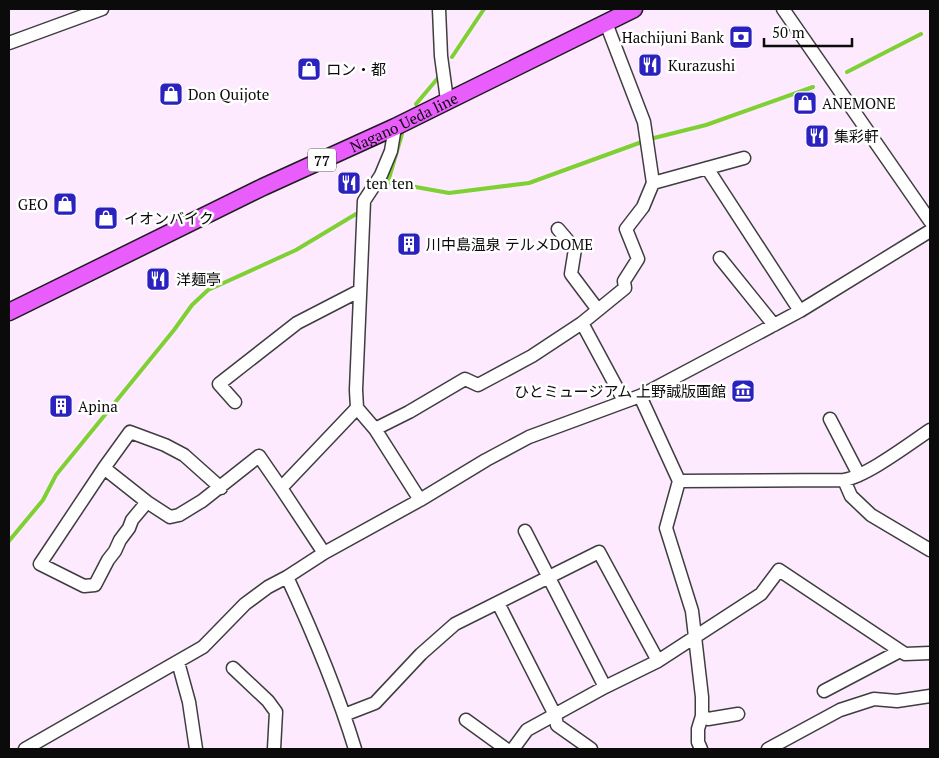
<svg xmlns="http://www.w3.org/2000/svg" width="939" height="758" font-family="'PT Serif','Noto Sans JP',serif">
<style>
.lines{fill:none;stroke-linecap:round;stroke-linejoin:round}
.stream{stroke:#7fd033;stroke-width:4}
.minor-casing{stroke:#3e3e3e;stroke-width:15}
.major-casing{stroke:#1c1c1c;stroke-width:19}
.minor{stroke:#fff;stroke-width:12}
.major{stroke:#e85dfc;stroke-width:16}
.labels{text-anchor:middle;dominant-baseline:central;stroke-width:5;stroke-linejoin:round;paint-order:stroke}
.shield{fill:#fff;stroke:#545454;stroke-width:1}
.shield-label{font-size:14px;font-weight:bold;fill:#0b0b0b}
.poi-label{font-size:15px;fill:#0b0b0b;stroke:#fff;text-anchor:start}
.street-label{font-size:15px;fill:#0b0b0b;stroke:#fff}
</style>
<rect width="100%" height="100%" fill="#fdeaff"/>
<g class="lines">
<path class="stream" d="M452,57l32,-48
M847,72l74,-38
M416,104l22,-26
M402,134l-14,48 61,11 80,-10 121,-44 56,-14 107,-38
M9,541l34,-41 13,-25 118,-145 18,-25 16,-15 88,-40 60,-36"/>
<g class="minor-casing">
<path id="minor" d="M439,9l2,47 6,44
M783,9l147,212
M606,23l38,99 9,61 -10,24 -17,22 12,30 -14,22 1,7 -43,35 42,78
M9,43l93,-34
M395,127l-4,24 -10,24 -17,26 -8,189 1,18 18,21 45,71
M707,168l93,143
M653,183l91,-25
M558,229l17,20 -4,25 27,36
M720,258l54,67
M640,396l39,85 -13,47 26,83 10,86v19l-4,13v13l3,7
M235,402l-16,-18 78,-61 62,-32
M830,419l29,56
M375,429l34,-17 56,-33 13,6 54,-29 50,-33
M104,468l43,34 23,15 9,-2 23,-14 57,-45 22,32 43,65
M844,480l7,16 20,19 59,35
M679,481l165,-1c23,-4 65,-36 86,-50
M281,488l76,-80
M147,502l-15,18 -3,8 -9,12 -5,11 -7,9 -13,25 -11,1 -44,-22 64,-96 26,-36 35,13 19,10 37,33
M525,531l80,156
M287,577c26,56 50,113 68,172
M498,603l57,112 2,10 34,24
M178,662l11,40 7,47
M233,668l35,33 8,11 -2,37
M824,691l76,-40
M344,715l31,-12 46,-49 34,-30 144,-72 59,109
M702,716l6,3 30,-5
M466,720l40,29
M25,749l178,-102 42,-43 23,-17 19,-10 37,-24 96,-53 66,-40 43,-23 111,-41 160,-85 130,-80
M513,749l14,-19 78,-43 53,-26 103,-67 18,-24 126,84 25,-1
M768,749l72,-39 34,-11 23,2 33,-5"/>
</g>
<g class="major-casing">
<g id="major">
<path id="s1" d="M9,312l254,-125 132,-60 239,-118"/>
</g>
</g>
<use href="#minor" class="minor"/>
<use href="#major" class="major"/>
</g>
<defs>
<g id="bank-square" transform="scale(1.25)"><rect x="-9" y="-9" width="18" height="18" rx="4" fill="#2b21be" stroke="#fff"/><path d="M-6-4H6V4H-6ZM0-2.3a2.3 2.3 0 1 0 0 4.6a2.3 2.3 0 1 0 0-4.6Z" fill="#fff"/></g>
<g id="restaurant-square" transform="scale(1.25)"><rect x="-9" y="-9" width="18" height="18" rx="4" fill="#2b21be" stroke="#fff"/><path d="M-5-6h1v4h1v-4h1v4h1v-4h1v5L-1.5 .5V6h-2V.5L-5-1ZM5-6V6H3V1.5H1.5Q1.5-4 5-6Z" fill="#fff"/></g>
<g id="shop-square" transform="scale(1.25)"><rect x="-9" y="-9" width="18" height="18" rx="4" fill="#2b21be" stroke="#fff"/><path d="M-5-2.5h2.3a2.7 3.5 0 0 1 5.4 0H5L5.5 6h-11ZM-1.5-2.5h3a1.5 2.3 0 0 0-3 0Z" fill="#fff"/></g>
<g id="building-square" transform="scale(1.25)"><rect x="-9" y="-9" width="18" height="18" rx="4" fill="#2b21be" stroke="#fff"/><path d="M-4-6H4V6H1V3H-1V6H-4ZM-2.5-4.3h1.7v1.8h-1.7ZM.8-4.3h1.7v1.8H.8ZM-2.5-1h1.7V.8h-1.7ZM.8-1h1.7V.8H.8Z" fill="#fff"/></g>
<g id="museum-square" transform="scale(1.25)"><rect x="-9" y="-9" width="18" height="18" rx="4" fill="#2b21be" stroke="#fff"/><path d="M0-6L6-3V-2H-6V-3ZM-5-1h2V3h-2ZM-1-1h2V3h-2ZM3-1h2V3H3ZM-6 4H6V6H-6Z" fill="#fff"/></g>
</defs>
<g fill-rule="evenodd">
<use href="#bank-square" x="741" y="37"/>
<use href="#restaurant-square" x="650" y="65"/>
<use href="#shop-square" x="309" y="69"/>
<use href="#shop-square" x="171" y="94"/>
<use href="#shop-square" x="805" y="103"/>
<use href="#restaurant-square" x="817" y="136"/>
<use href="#restaurant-square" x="349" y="183"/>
<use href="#shop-square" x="65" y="204"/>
<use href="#shop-square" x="106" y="218"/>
<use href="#building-square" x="409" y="244"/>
<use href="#restaurant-square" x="158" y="279"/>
<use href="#museum-square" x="743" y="391"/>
<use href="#building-square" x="61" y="406"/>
</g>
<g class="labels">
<rect class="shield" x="308" y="148.5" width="28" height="23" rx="4"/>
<g class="shield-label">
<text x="322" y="160">77</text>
</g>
<g class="poi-label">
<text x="724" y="37" text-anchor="end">Hachijuni Bank</text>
<text x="668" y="65">Kurazushi</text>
<text x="326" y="69">ロン・都</text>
<text x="188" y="94">Don Quijote</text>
<text x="822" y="103">ANEMONE</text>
<text x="834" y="136">集彩軒</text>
<text x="366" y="183">ten ten</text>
<text x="48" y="204" text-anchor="end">GEO</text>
<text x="124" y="218">イオンバイク</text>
<text x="426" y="244">川中島温泉 テルメDOME</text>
<text x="176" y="279">洋麺亭</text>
<text x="726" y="391" text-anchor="end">ひとミュージアム 上野誠版画館</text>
<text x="78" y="406">Apina</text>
</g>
<g class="street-label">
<text stroke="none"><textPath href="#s1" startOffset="438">Nagano Ueda line</textPath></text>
</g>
</g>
<rect width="939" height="758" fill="none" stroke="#0b0b0b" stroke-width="20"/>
<path d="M764 38v8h88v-8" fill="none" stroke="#0b0b0b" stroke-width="2.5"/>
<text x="772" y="38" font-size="15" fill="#0b0b0b" stroke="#ffffff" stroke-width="4" paint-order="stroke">50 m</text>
</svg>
